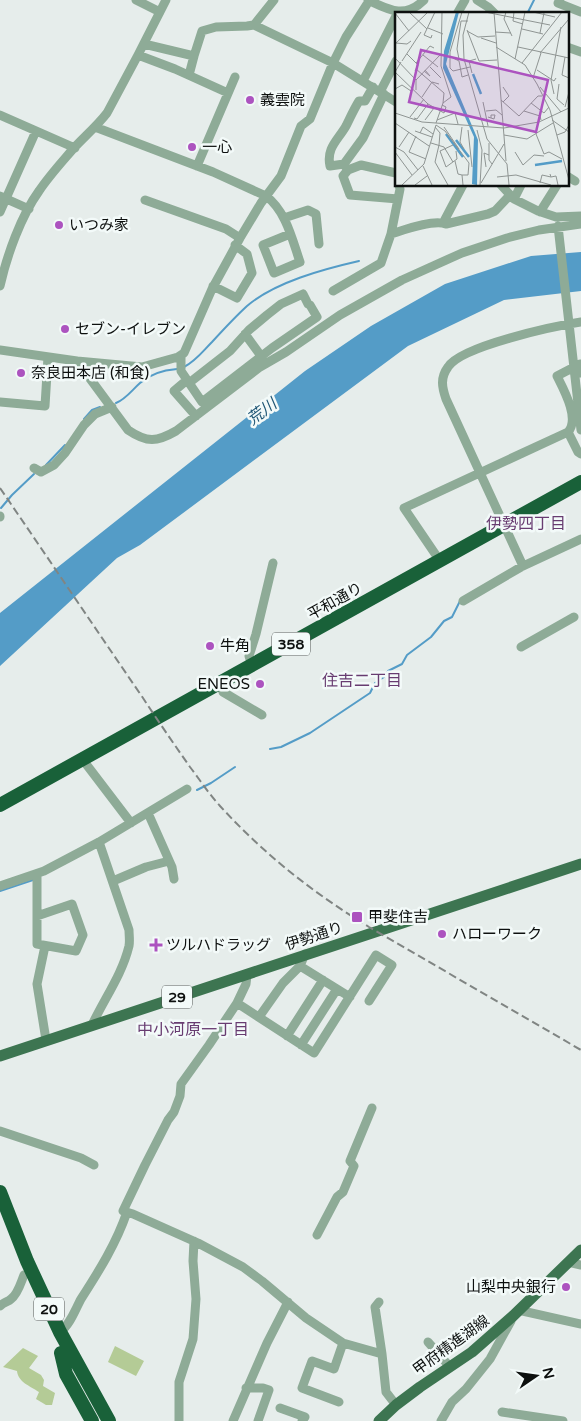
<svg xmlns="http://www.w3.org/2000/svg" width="581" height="1421" font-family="'Varela Round','Noto Sans JP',sans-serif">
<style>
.green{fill:#b4cb96}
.water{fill:#549cc7}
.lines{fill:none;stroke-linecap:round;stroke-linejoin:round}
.stream{stroke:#549cc7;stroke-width:2}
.minor{stroke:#8eab97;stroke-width:9}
.major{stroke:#3d7551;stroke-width:11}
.highway{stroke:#196139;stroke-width:14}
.rail{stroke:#808583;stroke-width:2;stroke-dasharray:8 4;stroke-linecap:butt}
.poi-dot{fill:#ac53bf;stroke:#f3faf9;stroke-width:2}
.labels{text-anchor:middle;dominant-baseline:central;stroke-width:5;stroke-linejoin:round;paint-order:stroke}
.shield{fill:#f3faf9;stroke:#525655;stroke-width:1}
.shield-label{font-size:14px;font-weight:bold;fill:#0d100f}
.poi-label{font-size:15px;fill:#0d100f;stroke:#f3faf9;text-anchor:start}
.street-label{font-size:15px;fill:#0d100f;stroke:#f3faf9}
.water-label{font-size:16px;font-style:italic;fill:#1e5574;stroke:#f3faf9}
.neighbourhood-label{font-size:16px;fill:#683c71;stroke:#f3faf9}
.inset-river{fill:none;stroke:#549cc7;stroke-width:2.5}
.inset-road{fill:none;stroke:#8f9593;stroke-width:1}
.view{fill:#ac53bf;fill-opacity:0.15;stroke:#ac53bf;stroke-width:2.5}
.inset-edge{fill:none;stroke:#0d100f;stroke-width:2.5}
</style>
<rect width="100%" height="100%" fill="#e6edeb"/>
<path class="green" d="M115,1346l29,15 -8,15 -28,-14z
M23,1348l15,8 -9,12 12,7 3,5 -1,6 12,7 -3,12h-6l-10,-6 3,-7c-9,-6 -21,-10 -22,-21l-14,-4z"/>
<path class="water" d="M581,252v39l-77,9 -96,46 -268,199 -23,13 -117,108v-53l305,-242 66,-45 74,-42 86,-28z"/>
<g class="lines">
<path class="stream" d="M527,14l7,-14
M184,367c12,-6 19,-16 28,-25 11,-12 23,-25 35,-36 28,-24 77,-37 112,-45
M116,403c10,-4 16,-13 24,-20 10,-9 24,-13 37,-14
M84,419l8,-9 8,-3
M46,465l19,-20
M1,508l11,-13 22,-21
M270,749l11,-2 29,-14 60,-40 5,-10 9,-6 4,-6 14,-7 5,-9 24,-18 13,-16 8,-4 8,-16
M197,790l14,-7 24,-16
M0,891l33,-11"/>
<path class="minor" d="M136,0l24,12
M368,0c21,10 37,19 56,0
M477,0l11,7 7,7
M560,0l-2,3 23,9
M457,14l8,-14
M254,25l79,38 63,39
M144,44l50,12 8,-25 14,-4 31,-1 7,-1 20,-25
M567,47l14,5
M138,55l37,14 53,24
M189,75l5,-19
M363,81l33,-65
M373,87l-8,14h-6c-5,8 -9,17 -13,25 -8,14 -20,22 -16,40l14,-2 19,-26 21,-44
M380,92l16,-31
M0,115l75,33
M95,127l118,45 53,24c20,15 26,43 34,66l-26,11 -11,-28 27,-11
M197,166l38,-89
M345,166l3,4 13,-5 35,8
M348,170l-5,6 7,19 48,4
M567,176l8,5
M501,185l13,14 24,12 18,6 25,-1
M0,196l29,13
M514,199l7,-14
M145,200l81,29 14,9
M0,212l36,-81
M540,212l17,-27
M284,218l24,-8 8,4 3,30
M443,223l20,-38
M558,226l23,204
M391,234c13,-4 42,-15 55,-10l42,-10 7,-3 15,-16
M0,286c7,-31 21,-70 39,-95 10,-15 22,-28 34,-42 11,-12 24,-23 34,-36l31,-58 28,-55
M213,286l24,12 15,-25 -5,-19 -12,-9
M333,291l48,-28 10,-29 9,-45 -1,-4
M245,334l16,22
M0,350l77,11 51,69c19,13 29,12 48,1l84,-64 26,-15 54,-37 62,-35 60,-27 45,-15 32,-8 42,-6
M181,355v16l21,31 70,-54 45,-31 -7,-12 -2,-1 -5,-10 -22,10 -14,11 -18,15 -19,21 -41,32
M77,361l65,6 36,-10 6,-4 28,-64 28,-51 21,-35 20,-27 20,-50 9,-7 23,-56 13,-26 23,-36
M187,380l-13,11 22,25
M0,402l45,4 3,-49
M568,432l10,20 3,2
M34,468l7,4 13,-7 11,-12 19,-28 11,-11 17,-7
M0,516v1
M440,561l-36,-53 164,-76c12,-13 -4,-42 -11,-56l23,-12 1,9
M523,566l-77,-167c-4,-12 -6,-21 2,-32 13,-21 107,-41 133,-45
M463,601l58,-34 60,-28
M521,647l53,-30
M252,665l-3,-9 7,-22 17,-71
M221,682l2,10 39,23
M83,760l48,63
M148,813l24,54 2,12
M113,881l33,-14 23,-6
M0,886l44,-15 55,-29 88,-53
M37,916l35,-12 11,31 -7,16 -39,-7v-70
M45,946l-8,38 9,56
M300,966l50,31
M247,975l-1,9 -9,19 -28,42 -28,39 -1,12 -6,16 -6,8 -23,45 -22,46 10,3 65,29 45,24 19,14 44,37 37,25 39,11 4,38 10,13
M237,1003l77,50 62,-98 16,10 -23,36
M259,1017l24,-34 17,-17 5,-12
M92,1025c12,-26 30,-50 37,-79 1,-5 0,-11 0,-16l-30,-88
M287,1036l36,-56
M301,1045l36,-56
M0,1131l81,27 13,7
M317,1235l20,-38 6,-5 11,-26 -4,-5 22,-53
M568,1262l13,3
M379,1302l-4,5 7,47
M0,1306c4,-4 8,-4 11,-7 7,-5 10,-17 13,-24
M518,1310l63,14
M60,1332c10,-7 15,-22 21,-33 18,-28 35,-55 46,-87
M428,1342l22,25
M246,1388h17l6,2 -11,31
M339,1402l-37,-14 10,-27 22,8 9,-26
M280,1408l25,9 -3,4
M502,1412l61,9
M179,1421v-39l14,-43 3,-40 -3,-38 1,-20
M233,1421l34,-78 21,-41
M441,1421l11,-19 14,-13 24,-30 21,-38"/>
<path class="major" d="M0,1056l581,-192
M379,1421l17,-16 24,-18 52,-35 41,-36 68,-66"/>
<path class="highway" d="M0,805l581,-323
M0,1192l27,69 33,71 49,89
M61,1353l5,21 26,47"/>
<path class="rail" d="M0,488c48,70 95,140 143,210 15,23 31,46 47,69 10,13 19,27 30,39 45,49 92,86 149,121l212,123"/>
</g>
<g class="poi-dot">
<circle cx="250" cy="100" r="5"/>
<circle cx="192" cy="147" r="5"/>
<circle cx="59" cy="225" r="5"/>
<circle cx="65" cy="329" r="5"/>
<circle cx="21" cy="373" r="5"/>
<circle cx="210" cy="646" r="5"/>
<circle cx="260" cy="684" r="5"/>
<rect x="351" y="911" width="12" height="12" rx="2.5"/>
<circle cx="442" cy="934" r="5"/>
<path d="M153.5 937.5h5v5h5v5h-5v5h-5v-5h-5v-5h5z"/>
<circle cx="566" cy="1287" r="5"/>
</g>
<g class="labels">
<g class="shield">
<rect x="272" y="632.5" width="38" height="23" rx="4"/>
<rect x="162" y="985.5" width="30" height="23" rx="4"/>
<rect x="34" y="1297.5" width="30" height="23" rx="4"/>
</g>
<g class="shield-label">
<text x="291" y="644">358</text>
<text x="177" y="997">29</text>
<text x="49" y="1309">20</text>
</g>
<g class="poi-label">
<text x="260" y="100">義雲院</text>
<text x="202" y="147">一心</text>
<text x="69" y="225">いつみ家</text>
<text x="75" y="329">セブン-イレブン</text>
<text x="31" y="373">奈良田本店 (和食)</text>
<text x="220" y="646">牛角</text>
<text x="250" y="684" text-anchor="end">ENEOS</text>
<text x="368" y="917">甲斐住吉</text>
<text x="452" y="934">ハローワーク</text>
<text x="166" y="945">ツルハドラッグ</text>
<text x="556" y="1287" text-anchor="end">山梨中央銀行</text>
</g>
<g class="street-label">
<text transform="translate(335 601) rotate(-29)">平和通り</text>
<text transform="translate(314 936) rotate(-18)">伊勢通り</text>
<text transform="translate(451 1345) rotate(-36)">甲府精進湖線</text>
</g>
<g class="water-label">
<text transform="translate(262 412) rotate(-37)">荒川</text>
</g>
<g class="neighbourhood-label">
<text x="526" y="524">伊勢四丁目</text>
<text x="362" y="681">住吉二丁目</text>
<text x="193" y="1030">中小河原一丁目</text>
</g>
</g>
<g transform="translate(395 12)">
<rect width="174" height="174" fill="#e6edeb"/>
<path d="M61,0h3l-13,52 32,76 -1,45 -5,-1 2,-47 -31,-69 1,-17z" fill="#549cc7"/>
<path class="inset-river" d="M78,62l8,20M51,122l17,23M61,128l13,17M140,153l27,-4"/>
<path class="inset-road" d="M14,0l18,17M67,0l-12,40v16l3,3 17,-4M74,0l-6,23 1,24 23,80 20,25 2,21M90,0l65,13M99,0l12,149M111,0l-2,7 8,17M119,0l-1,9 10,3M138,0l22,5M0,1l14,18M33,16l15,6M127,17l21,5M72,18l12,31 18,-1M72,19l11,6 17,-1M100,20l16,1M145,21l4,-20M37,23l-1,3 -7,-3 11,-23M86,26l15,5M1,31l11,1 4,-3M0,32l33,-32M101,35l29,18 12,19 13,26 19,70M123,35l51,11M145,41l29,-34M12,42l11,11 -3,6M28,43l15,12M170,45l-3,18 7,3M0,46l21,22v10M64,47l-2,-10 4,-28h7M65,47l-7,-1 6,3 3,16 6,-2M120,47l10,-47M7,49l19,-29M6,50l-6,10 33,32 16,9 2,-6 -4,-2M21,51l14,-17 4,2M127,51l40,-51M35,55l11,11M21,57l28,24 -1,10M142,58l17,11 2,-3M29,59l6,5 -5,-6M77,61l-3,-12 7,-2M138,66l8,-25M21,68l24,-25M164,72l-2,15 7,6M108,75l6,9 -6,6M145,75l21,25M0,77l7,-4 9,6 2,-3M159,82l-3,-14 10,-53M27,85l10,-15 7,2M106,88l18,16 19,-20h4M88,90l5,24M136,91l13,10 5,-6M170,95l4,-15M91,99l10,-1 6,5M129,99l16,5 1,4M0,101l27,9 82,6 35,-6 30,-14M15,105l14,-18M93,105l6,2 1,-4h-4v3M19,106l3,1 11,-15M30,108l9,-12M42,108l18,-7 3,11M157,108l17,12M0,111l34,23M41,111l7,-20 8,-6 -10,-31 1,-54M41,113l9,6 24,32 -1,12h-6M40,115l5,6 -1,12M49,115l15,22M67,115l-2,15 4,7M73,118l4,37M82,118l5,20 -2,35M20,119l17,6M25,121l3,-6 10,7M141,122l8,20 5,-2 13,7M109,123l23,4 26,-16M162,123l8,-3 4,-7M21,124l-7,16 17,7M36,131l13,4 9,15M94,131v17l3,4M44,133l-4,17 13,23M58,133l-13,6 6,16 11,-8 -1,-8M0,135l9,5 14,18M4,135l10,-15M0,140l17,23M120,140l8,13 11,-10 10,1M60,149l3,13 4,1 1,10M28,154l9,19M91,155l-2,-14 5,2M155,162l1,3 5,-1 2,9M102,165l19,-2 35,10M86,171l23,-39M145,171l2,-8 9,2M7,173l22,-21 12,-39M20,173l12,-9"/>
<path class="view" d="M26,38l127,30 -12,52 -127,-30z"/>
<rect width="174" height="174" class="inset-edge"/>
</g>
<g transform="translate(536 1376) rotate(77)" stroke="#f3faf9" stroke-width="4" paint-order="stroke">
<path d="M0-4L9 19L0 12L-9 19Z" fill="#0d100f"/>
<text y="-8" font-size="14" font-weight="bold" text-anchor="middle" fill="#0d100f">N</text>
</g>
</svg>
